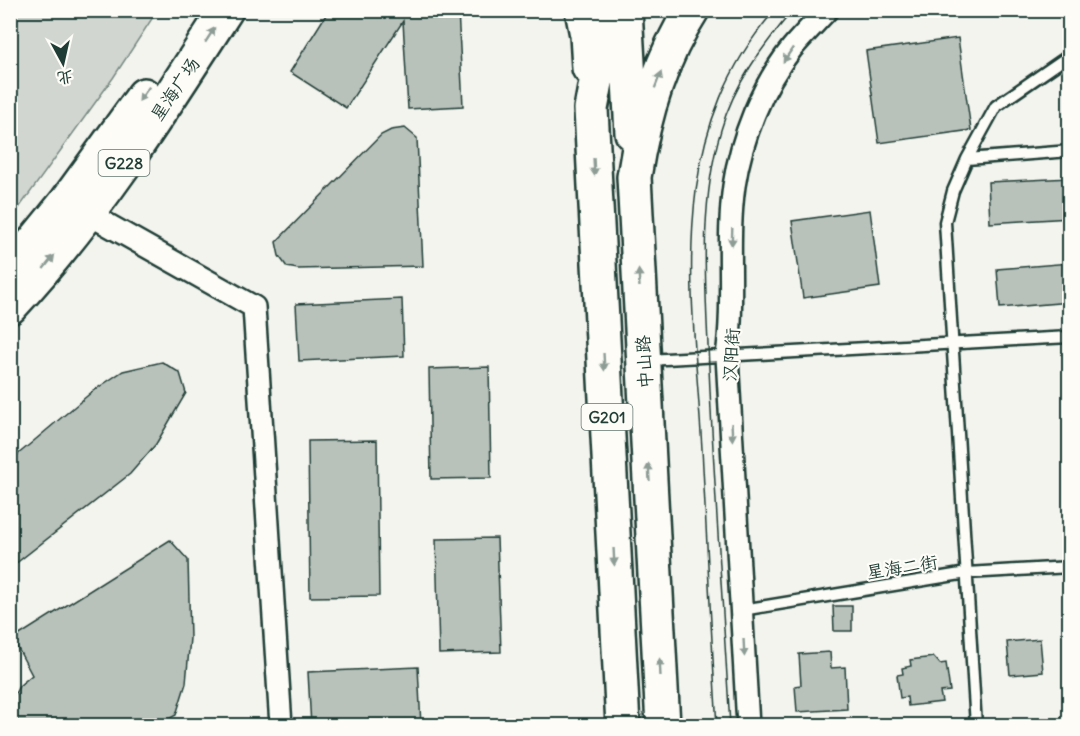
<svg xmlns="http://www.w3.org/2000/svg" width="1080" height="736" font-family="Delius,'LXGW WenKai TC',sans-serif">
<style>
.green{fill:#d1d6d1;stroke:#788a82;stroke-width:1.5}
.building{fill:#b9c1bb;stroke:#1f3d34;stroke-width:1.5}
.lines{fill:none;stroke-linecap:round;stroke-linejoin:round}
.lane-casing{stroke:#1f3d34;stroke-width:15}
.street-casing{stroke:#1f3d34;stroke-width:26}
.highway-casing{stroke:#1f3d34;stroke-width:38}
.lane{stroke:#fdfcf7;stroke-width:10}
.street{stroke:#fdfcf7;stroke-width:21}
.highway{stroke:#fdfcf7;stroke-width:33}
.tram{stroke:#1f3d34;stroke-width:1.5}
.oneway{fill:#8e9c96}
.labels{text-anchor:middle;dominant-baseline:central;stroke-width:4.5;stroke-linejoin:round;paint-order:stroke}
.shield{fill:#fdfcf7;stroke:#62766e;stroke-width:1.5}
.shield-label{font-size:16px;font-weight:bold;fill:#1f3d34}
.street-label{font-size:18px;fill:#1f3d34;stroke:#fdfcf7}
</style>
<rect width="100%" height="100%" fill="#f4f4ef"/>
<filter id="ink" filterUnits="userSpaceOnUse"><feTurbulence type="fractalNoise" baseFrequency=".0167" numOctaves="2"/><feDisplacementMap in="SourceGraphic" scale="12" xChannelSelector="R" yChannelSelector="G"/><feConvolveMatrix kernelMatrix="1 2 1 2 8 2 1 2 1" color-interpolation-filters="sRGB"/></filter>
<g filter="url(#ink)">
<path class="green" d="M11,10l146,1 -44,67 -102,141z"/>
<path class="building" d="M329,10h129l5,96 -55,3 -5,-88 -57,87 -56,-36z
M958,38l13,92 -92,13 -13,-92z
M405,128l12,10 6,128 -125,3 -11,-2 -8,-11 -3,-14 105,-107 10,-5z
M1070,178v40l-80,5 -2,-41z
M870,210l10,77 -77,11 -11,-77z
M1070,263v39l-70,6 -3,-39z
M402,299l2,57 -105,5 -3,-57z
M162,362l18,11 6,20 -30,51 -26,30 -120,94v-107l83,-70 30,-20z
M489,367l2,111 -60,1 -2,-110z
M377,440l2,156 -69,1 -2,-156z
M497,538l4,114 -62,2 -3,-115z
M170,540l18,20 2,78 -4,45 -10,32 -20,11h-137l-7,-26 7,-14 13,-11 -19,-36z
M833,606h19v25h-18z
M1040,639l3,33 -33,3 -3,-33z
M830,652l1,16 14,-1 2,42 -50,3 -2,-26 6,-1 -2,-31z
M934,657l6,7 6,-1 4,28 -10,1 2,10 -34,4 -1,-9 -7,1 -3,-23 6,-1 -1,-6 9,-2 -1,-6z
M418,667l3,59h-110l-3,-54z"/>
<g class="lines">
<g class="lane-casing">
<path id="lane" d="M967,159l29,-53 74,-51
M647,360l423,-23
M742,610l225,-37 103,-6
M976,726l-31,-504 8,-31 14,-32 103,-8"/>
</g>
<g class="street-casing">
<path id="street" d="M78,208l176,99 27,419
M748,726l-21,-370c8,-56 -1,-114 7,-170 7,-47 28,-101 58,-138 11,-13 23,-25 35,-38"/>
</g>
<g class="highway-casing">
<path id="highway" d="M582,10l5,25 2,33
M617,10l-15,40 -11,59 32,617
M625,10l7,123
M10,271l57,-70 77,-106
M10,307c84,-90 150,-194 216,-297
M663,726l-29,-549c9,-59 25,-116 58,-167"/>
</g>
<use href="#lane" class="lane"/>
<use href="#street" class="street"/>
<use href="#highway" class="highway"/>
<path class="tram" d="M717,726c-6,-93 -10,-185 -15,-277 -9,-156 -39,-310 73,-439
M730,726c-7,-120 -16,-239 -21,-358 -3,-79 -11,-161 12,-238 13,-46 42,-84 72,-120"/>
</g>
<defs><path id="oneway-solid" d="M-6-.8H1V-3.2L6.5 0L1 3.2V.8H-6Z" transform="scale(1.5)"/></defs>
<g class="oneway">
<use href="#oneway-solid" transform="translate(210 35) rotate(-57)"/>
<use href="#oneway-solid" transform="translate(788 55) rotate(124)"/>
<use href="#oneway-solid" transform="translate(658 80) rotate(-69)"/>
<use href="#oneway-solid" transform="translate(144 94) rotate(125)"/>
<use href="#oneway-solid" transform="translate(594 167) rotate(87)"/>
<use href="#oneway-solid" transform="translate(732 237) rotate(92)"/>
<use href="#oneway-solid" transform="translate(49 262) rotate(-51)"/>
<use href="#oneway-solid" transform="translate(639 278) rotate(-93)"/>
<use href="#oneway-solid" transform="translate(604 362) rotate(87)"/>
<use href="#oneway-solid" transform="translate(732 432) rotate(87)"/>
<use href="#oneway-solid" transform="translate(649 472) rotate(-93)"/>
<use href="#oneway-solid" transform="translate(614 557) rotate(87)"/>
<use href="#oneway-solid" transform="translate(744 648) rotate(87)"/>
<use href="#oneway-solid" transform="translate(660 667) rotate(-93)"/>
</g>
</g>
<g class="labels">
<g class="shield">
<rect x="98.5" y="150" width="51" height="26" rx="4.5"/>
<rect x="581.5" y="404" width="51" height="26" rx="4.5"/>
</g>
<g class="shield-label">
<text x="124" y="163">G228</text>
<text x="607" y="417">G201</text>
</g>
<g class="street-label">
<text transform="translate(175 89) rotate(-56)">星海广场</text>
<text transform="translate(731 355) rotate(-87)">汉阳街</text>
<text transform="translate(644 362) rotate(-93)">中山路</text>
<text transform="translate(902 567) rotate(-9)">星海二街</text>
</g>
</g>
<rect width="1080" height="736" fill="none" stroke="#fdfcf7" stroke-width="36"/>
<rect x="18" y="18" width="1044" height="700" fill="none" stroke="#1f3d34" stroke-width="2" filter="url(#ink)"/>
<g transform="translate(63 63) rotate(172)" stroke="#fdfcf7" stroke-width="4.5" paint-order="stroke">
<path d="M0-4.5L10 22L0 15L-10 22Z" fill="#1f3d34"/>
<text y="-9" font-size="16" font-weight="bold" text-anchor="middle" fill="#1f3d34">北</text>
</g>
</svg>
